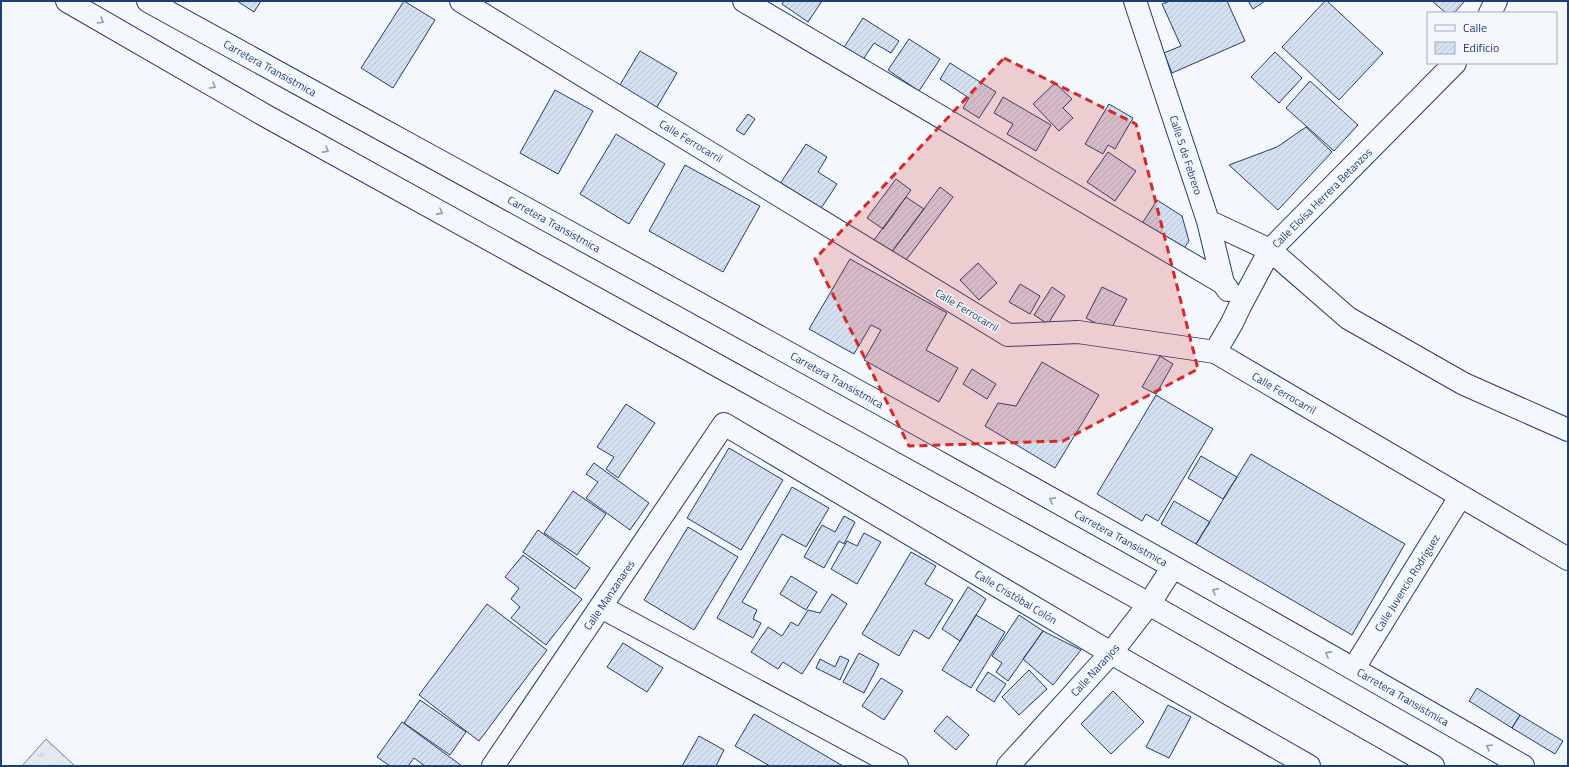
<svg xmlns="http://www.w3.org/2000/svg" width="1569" height="767" font-family="'Titillium Web',sans-serif">
<style>
.grass{fill:url(#grass-tufts);stroke:#687fa3}
.building{fill:url(#building-hatch);stroke:#1d3f73}
.lines{fill:none;stroke-linecap:round;stroke-linejoin:round}
.minor-casing{stroke:#1d3f73;stroke-width:24}
.major-casing{stroke:#1d3f73;stroke-width:24}
.minor{stroke:#f4f7fb;stroke-width:22}
.major{stroke:#f4f7fb;stroke-width:22}
.oneway{stroke:#889bb7}
.marked{fill:#d62828;fill-opacity:0.2;stroke:#d62828;stroke-width:3;stroke-dasharray:8 5;stroke-linejoin:round}
.labels{text-anchor:middle;dominant-baseline:central;stroke-width:3;stroke-linejoin:round;paint-order:stroke}
.street-label{font-size:11px;fill:#1d3f73;stroke:#f4f7fb}
</style>
<defs>
<pattern id="grass-tufts" width="24" height="20" patternUnits="userSpaceOnUse"><rect width="24" height="20" fill="#e3e9f0"/><path d="M3 7l-1-3M5 7V3M7 7l1-3M15 17l-1-3M17 17v-4M19 17l1-3" fill="none" stroke="#c2c9d1"/></pattern>
<pattern id="building-hatch" width="6" height="6" patternUnits="userSpaceOnUse"><rect width="6" height="6" fill="#d5e0f0"/><path d="M-1 1l2-2M0 6l6-6M5 7l2-2" fill="none" stroke="#b6c1d1"/></pattern>
</defs>
<rect width="100%" height="100%" fill="#f4f7fb"/>
<path class="grass" d="M46,739l29,27h-53z"/>
<path class="building" d="M237,1h24l-7,11z
M404,1l31,19 -42,68 -32,-20z
M784,1h38l-14,21 -26,-18z
M1170,1h57l18,40 -73,32 -8,-20 17,-7 -19,-42z
M1248,1h17l-12,8z
M1325,1h2l56,52 -44,47 -57,-53z
M1432,1h33l-11,12h-8z
M863,18l36,23 -8,12 -17,-10 -16,24 -19,-12z
M909,39l31,20 -21,32 -31,-21z
M640,51l37,22 -23,39 -37,-22z
M1275,52l27,26 -23,25 -28,-26z
M950,63l46,29 -17,26 -16,-10 6,-10 -29,-19z
M1310,81l48,44 -24,26 -48,-43z
M1055,83l17,16 -9,9 10,10 -14,13 -26,-27z
M555,90l38,21 -35,63 -38,-21z
M1003,97l48,28 -15,26 -29,-17 6,-10 -19,-11z
M1109,104l24,14 -18,31 -7,-4 -5,9 -18,-10z
M748,114l7,5 -11,16 -8,-5z
M1306,127l26,25 -54,58 -49,-45 48,-18z
M616,134l49,30 -36,60 -49,-30z
M806,144l21,13 -9,15 19,12 -21,32 -40,-26z
M1108,152l28,19 -21,30 -28,-19z
M685,165l75,41 -37,66 -74,-41z
M896,179l15,11 -28,39 -16,-11z
M940,187l13,10 -52,70 -13,-10z
M906,197l18,12 -36,48 -17,-13z
M1157,200l25,16 7,25 -10,14 -41,-25z
M850,259l97,54 -21,37 32,18 -19,34 -75,-42 17,-30 -10,-5 -17,29 -45,-25z
M978,263l19,20 -18,17 -19,-20z
M1020,284l20,12 -10,18 -21,-12z
M1052,287l13,9 -17,28 -14,-9z
M1102,287l25,12 -17,32 -24,-13z
M1160,356l13,8 -17,30 -14,-7z
M1042,362l57,33 -44,73 -70,-42 13,-23 18,3z
M972,369l24,15 -9,15 -24,-15z
M1156,395l57,34 -55,92 -12,-7 -4,7 -45,-27z
M626,404l29,19 -37,55 -12,-9 8,-12 -17,-10z
M729,448l54,32 -42,70 -54,-32z
M1251,454l154,90 -53,91 -156,-91z
M1201,456l36,21 -14,22 -35,-21z
M594,463l55,40 -19,27 -44,-32 12,-16 -12,-8z
M792,487l37,21 -23,39 -24,-13 -40,68 15,8 -4,9 8,4 -8,15 -36,-20z
M573,491l33,23 -29,41 -33,-22z
M1174,501l36,21 -14,22 -35,-20z
M844,516l11,6 -11,22 -5,-3 -15,27 -20,-11 18,-32 13,7z
M688,527l50,30 -44,73 -50,-30z
M538,530l52,38 -15,21 -52,-37z
M864,533l17,9 -24,42 -26,-15 16,-28 10,5z
M911,552l25,14 -11,18 28,16 -24,39 -15,-9 -15,26 -37,-22z
M523,555l59,44 -36,46 -35,-27 9,-11 -9,-8 8,-11 -14,-11z
M791,576l26,16 -11,18 -26,-16z
M968,587l18,12 -26,42 -18,-12z
M832,594l15,10 -45,70 -19,-12 -5,7 -27,-17 17,-25 14,9 9,-14 7,4 10,-16 12,3z
M487,604l60,46 -68,91 -60,-46z
M976,615l29,17 -34,56 -29,-18z
M1019,615l24,16 -35,50 -12,-9 6,-9 -10,-7z
M1043,631l38,19 -28,35 -30,-26z
M623,643l40,25 -16,24 -40,-25z
M859,653l20,11 -15,29 -21,-11z
M840,656l9,4 -9,20 -24,-12 4,-9 15,8z
M1029,670l18,19 -28,26 -17,-18z
M988,672l18,12 -12,18 -18,-12z
M881,678l22,13 -19,29 -22,-14z
M1477,688l43,27 -8,13 -43,-27z
M1113,691l31,31 -33,32 -30,-30z
M420,700l46,32 -16,23 -46,-32z
M1168,705l23,12 -22,41 -23,-11z
M754,714l89,52h-73l-35,-20z
M1520,715l43,26 -8,13 -43,-26z
M947,716l22,19 -13,15 -22,-19z
M402,722l60,44h-37l-11,-8 -6,8h-18l-13,-9z
M699,736l25,14 -8,16h-34z"/>
<g class="lines">
<g class="minor-casing">
<path id="minor" d="M461,1l547,334 70,-3 137,20 353,207
M744,1l479,282
M1135,1l73,220 15,62 5,7
M1490,13l6,-12
M1208,221l62,29 78,68 116,66 104,46
M1215,352l17,-29 8,-17 30,-56 185,-187
M601,607l296,159
M1354,668l106,-171
M493,766l231,-342 387,229 198,113
M1008,766l103,-113 38,-49 24,-37"/>
</g>
<g class="major-casing">
<path id="major" d="M67,1l199,115 883,488 284,162
M148,1c460,253 921,503 1375,765"/>
</g>
<use href="#minor" class="minor"/>
<use href="#major" class="major"/>
</g>
<defs><path id="oneway-chevron" d="M-2-3.5L2.5 0L-2 3.5" fill="none" stroke-width="1.6" stroke-linecap="round" stroke-linejoin="round"/></defs>
<g class="oneway">
<use href="#oneway-chevron" transform="translate(101 21) rotate(30)"/>
<use href="#oneway-chevron" transform="translate(213 86) rotate(30)"/>
<use href="#oneway-chevron" transform="translate(326 150) rotate(29)"/>
<use href="#oneway-chevron" transform="translate(440 212) rotate(29)"/>
<use href="#oneway-chevron" transform="translate(1052 500) rotate(-151)"/>
<use href="#oneway-chevron" transform="translate(1215 591) rotate(-151)"/>
<use href="#oneway-chevron" transform="translate(1328 654) rotate(-151)"/>
<use href="#oneway-chevron" transform="translate(1489 747) rotate(-150)"/>
</g>
<path class="marked" d="M1004,58l132,66 62,245 -135,72 -154,5 -94,-187z"/>
<g class="labels">
<g class="street-label">
<text transform="translate(270 68) rotate(29)">Carretera Transistmica</text>
<text transform="translate(691 141) rotate(31)">Calle Ferrocarril</text>
<text transform="translate(1186 155) rotate(72)">Calle 5 de Febrero</text>
<text transform="translate(1322 198) rotate(-45)">Calle Eloísa Herrera Betanzos</text>
<text transform="translate(554 224) rotate(29)">Carretera Transistmica</text>
<text transform="translate(967 310) rotate(31)">Calle Ferrocarril</text>
<text transform="translate(837 380) rotate(29)">Carretera Transistmica</text>
<text transform="translate(1284 393) rotate(30)">Calle Ferrocarril</text>
<text transform="translate(1121 538) rotate(29)">Carretera Transistmica</text>
<text transform="translate(1407 583) rotate(-58)">Calle Juvencio Rodríguez</text>
<text transform="translate(609 595) rotate(-56)">Calle Manzanares</text>
<text transform="translate(1016 597) rotate(31)">Calle Cristóbal Colón</text>
<text transform="translate(1095 670) rotate(-48)">Calle Naranjos</text>
<text transform="translate(1403 697) rotate(30)">Carretera Transistmica</text>
</g>
</g>
<rect width="1569" height="767" fill="none" stroke="#1d3f73" stroke-width="4"/>
<rect x="1427" y="12" width="130" height="52" fill="#f4f7fb" stroke="#9eadc5"/>
<rect x="1435" y="25" width="20" height="6" fill="#f4f7fb" stroke="#9eadc5"/>
<text x="1463" y="32" font-size="12" fill="#1d3f73">Calle</text>
<rect x="1435" y="42" width="20" height="12" fill="url(#building-hatch)" stroke="#9eadc5"/>
<text x="1463" y="52" font-size="12" fill="#1d3f73">Edificio</text>
</svg>
